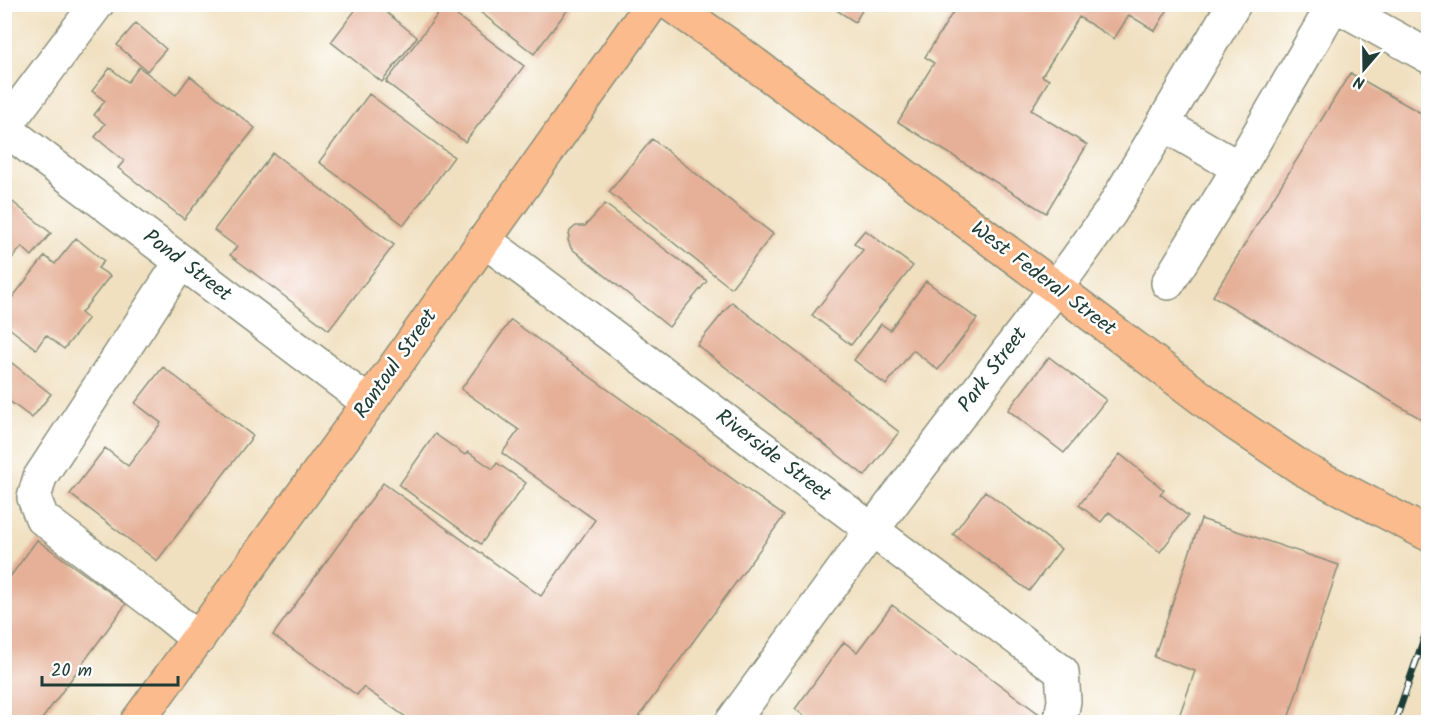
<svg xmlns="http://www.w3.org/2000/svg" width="1433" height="727" font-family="Kalam,sans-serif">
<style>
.building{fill:#e5b097}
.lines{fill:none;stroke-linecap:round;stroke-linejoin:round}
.minor-casing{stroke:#888e7a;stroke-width:36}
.major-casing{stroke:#888e7a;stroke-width:36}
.highway-casing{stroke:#888e7a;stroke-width:36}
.minor{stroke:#fff;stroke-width:33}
.major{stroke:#fbbb8c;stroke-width:33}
.highway{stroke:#fbbb8c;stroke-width:33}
.rail-casing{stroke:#1f3d34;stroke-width:7}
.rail{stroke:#fff;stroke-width:4.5;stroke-dasharray:14;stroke-linecap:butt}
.labels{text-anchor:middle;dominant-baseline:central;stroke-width:5;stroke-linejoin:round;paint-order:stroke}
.street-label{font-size:21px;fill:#1f3d34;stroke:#fff}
</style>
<rect width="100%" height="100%" fill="#fff"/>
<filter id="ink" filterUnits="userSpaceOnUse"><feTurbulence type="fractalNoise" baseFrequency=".0167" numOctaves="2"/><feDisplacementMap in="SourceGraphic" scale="12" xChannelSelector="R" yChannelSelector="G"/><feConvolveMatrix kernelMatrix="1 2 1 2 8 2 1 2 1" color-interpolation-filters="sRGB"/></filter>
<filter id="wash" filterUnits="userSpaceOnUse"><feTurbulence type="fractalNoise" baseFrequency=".008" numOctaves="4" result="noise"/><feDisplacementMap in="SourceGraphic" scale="24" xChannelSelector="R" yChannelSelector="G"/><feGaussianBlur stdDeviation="1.35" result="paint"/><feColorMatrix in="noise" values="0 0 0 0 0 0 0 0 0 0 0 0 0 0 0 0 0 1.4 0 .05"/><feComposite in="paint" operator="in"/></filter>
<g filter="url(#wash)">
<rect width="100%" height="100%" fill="#f0e0c0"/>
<g id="blocks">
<path class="building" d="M360,4h16l41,33 -35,45 -51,-40z
M470,4h102l-38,50z
M827,4h39l-11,18z
M958,4h213l-16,27 -26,-16 -15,24 -35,-22 -37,59 7,4 -18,30 56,35 -41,68 -148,-91 36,-59 -9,-6z
M444,6l80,60 -59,76 -79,-60z
M136,23l30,26 -19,22 -30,-26z
M139,67l37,28 14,-19 65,52 -71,91 -66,-51 6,-7 -29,-24 10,-13 -11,-9 11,-14 -13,-10 18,-23 18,14z
M1350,73l78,44v306l-215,-127z
M369,94l85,63 -50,68 -85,-63z
M652,139l121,95 -42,54 -122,-96z
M273,153l121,92 -65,85 -99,-75 7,-8 -23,-17z
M4,195l47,38 -19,23 -10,-9 -18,20z
M605,204l102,77 -38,46 -98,-79 -3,-8 2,-9 6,-5h9z
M865,230l48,36 -62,79 -39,-30 51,-65 -9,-7z
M76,238l28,23 -6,7 12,8 -29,37 7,6 -24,30 -18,-14 -10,14 -32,-25v-16l41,-52 10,8z
M926,281l51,38 -39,51 -25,-20 -27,35 -32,-25 27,-36 9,6z
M732,302l167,130 -34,44 -168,-131z
M511,320l273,196 -149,206h-177l-6,-3 -2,3h-37l-50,-35 -6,8 -84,-60 110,-152 158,113 54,-76 -93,-67 17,-23 -58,-41z
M1049,357l57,43 -42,53 -56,-43z
M12,363l39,31 -19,24 -28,-21v-25z
M163,367l90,69 -96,125 -87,-67 35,-46 23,18 33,-43 -26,-20z
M435,434l30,21 3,-3 25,17 4,-6 29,20 -45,61 -82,-59z
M1120,454l44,36 -4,4 28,22 -28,36 -51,-40 -8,10 -22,-17z
M985,491l76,58 -32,42 -76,-57z
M1201,519l138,46 -52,157h-110l18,-51 -41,-14z
M37,540l89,64 -86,118h-36v-137z
M892,605l150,111 -4,6h-225l-18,-13 49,-67 13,10z"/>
</g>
</g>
<g filter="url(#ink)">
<use href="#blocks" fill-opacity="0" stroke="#888e7a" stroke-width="1.5"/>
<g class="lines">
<g class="minor-casing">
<path id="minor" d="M1163,124l76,44
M4,128l365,275
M4,128l93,-124
M484,240l578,432 2,29 -4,21
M181,262l-141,215 -6,21 8,20 112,85 44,36
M1168,283l71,-115 95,-164 94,52
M732,722l140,-192 184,-242 54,-75 124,-209"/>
</g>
<g class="major-casing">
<path id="major" d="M670,4l56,39 330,245 177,134 70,47 125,65"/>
</g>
<g class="highway-casing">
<path id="highway" d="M137,722l232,-319 283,-399"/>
</g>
<use href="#minor" class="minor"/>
<use href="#major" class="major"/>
<use href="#highway" class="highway"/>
<g class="rail-casing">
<path id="rail" d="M1395,722l33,-95"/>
</g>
<use href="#rail" class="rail"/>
</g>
</g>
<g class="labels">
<g class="street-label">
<text transform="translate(187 266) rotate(37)">Pond Street</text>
<text transform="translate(1043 279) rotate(37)">West Federal Street</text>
<text transform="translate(396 364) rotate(-55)">Rantoul Street</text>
<text transform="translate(993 370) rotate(-53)">Park Street</text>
<text transform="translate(773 456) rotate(37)">Riverside Street</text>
</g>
</g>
<rect width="1433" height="727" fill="none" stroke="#fff" stroke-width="24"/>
<g transform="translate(1364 69) rotate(200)" stroke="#ffffff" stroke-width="4.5" paint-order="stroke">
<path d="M0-4.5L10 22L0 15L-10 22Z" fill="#1f3d34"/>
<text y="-9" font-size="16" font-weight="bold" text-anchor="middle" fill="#1f3d34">N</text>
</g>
<path d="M42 676v9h136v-9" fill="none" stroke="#1f3d34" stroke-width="3"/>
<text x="51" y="676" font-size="18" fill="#1f3d34" stroke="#ffffff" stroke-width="4.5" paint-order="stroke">20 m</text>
</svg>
